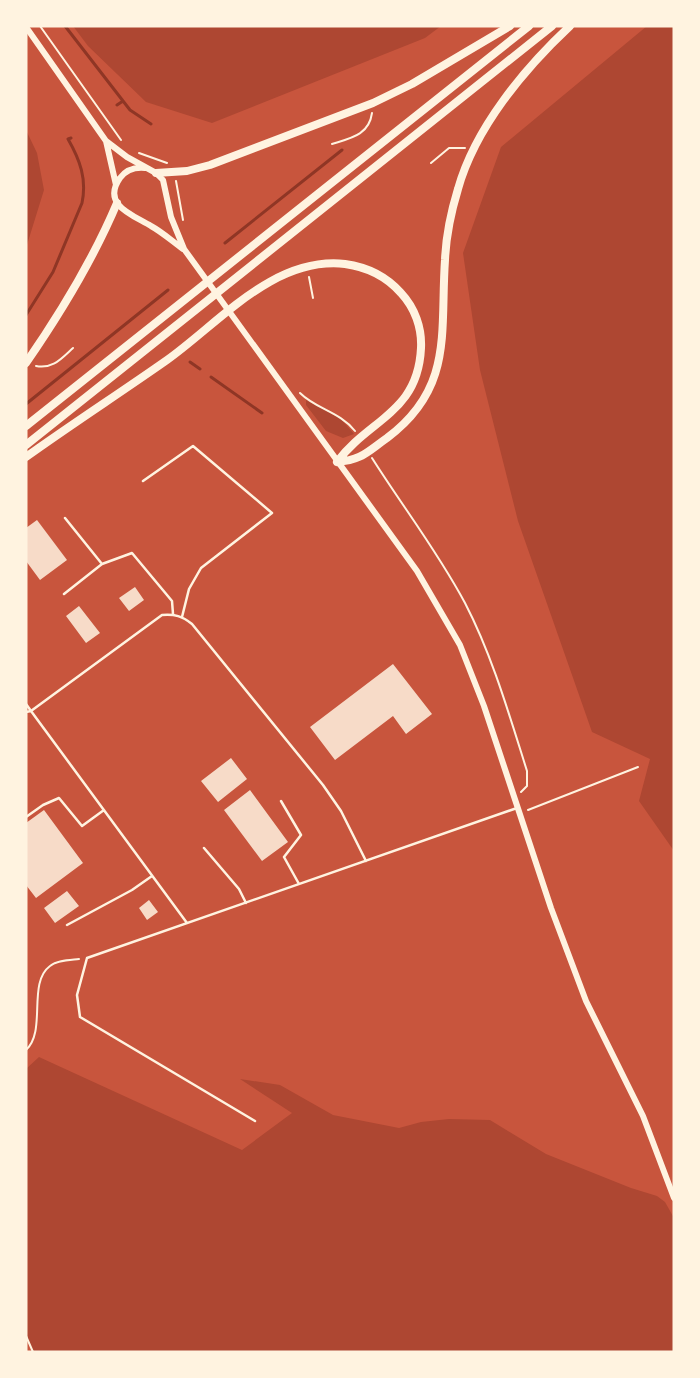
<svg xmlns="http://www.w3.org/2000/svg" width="700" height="1378" font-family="'PT Serif',serif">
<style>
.green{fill:#ae4732}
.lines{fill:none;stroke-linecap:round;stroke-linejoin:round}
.stream{stroke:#8f3625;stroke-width:3}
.building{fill:#f7dbc8}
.path{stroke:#fff3e0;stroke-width:2}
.service{stroke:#fff3e0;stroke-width:2.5}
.tertiary{stroke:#fff3e0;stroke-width:6}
.trunk{stroke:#fff3e0;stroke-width:8}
</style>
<rect width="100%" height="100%" fill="#c8553d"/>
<path class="green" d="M73,26h368l-16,12 -213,85 -66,-21 -58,-56z
M647,26h27v825l-35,-50 11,-42 -58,-27 -74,-211 -38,-151 -17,-117 38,-106z
M26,130l11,23 7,37 -18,58z
M306,400l35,19 13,15 -11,4 -17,-7 -20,-26z
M39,1057l203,93 50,-37 -52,-34 40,6 53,30 66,13 22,-6 28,-3 41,1 56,34 85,34 26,8 8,6 9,16v134h-641l-7,-16v-267z"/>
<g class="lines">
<path class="stream" d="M65,26l65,84 21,14
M117,105l6,-4
M225,243l117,-93
M26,315l27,-43 29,-69c5,-24 -2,-43 -14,-64l3,-1
M190,362l10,7
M211,377l51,36
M26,404l142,-114"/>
</g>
<path class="building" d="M37,520l30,40 -27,20 -14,-19v-33z
M135,587l9,13 -15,11 -10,-13z
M79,606l21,27 -14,10 -20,-27z
M393,664l39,50 -26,20 -13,-18 -58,44 -25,-33z
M231,758l16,21 -29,23 -17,-21z
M250,790l38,52 -26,19 -38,-51z
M44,810l39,53 -47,35 -10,-13v-62z
M67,891l12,15 -24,17 -11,-15z
M149,900l9,12 -11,8 -8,-12z"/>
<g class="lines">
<path class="path" d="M40,26l81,114
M332,144c19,-6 37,-9 40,-31
M139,153l28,10
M431,163l18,-15h16
M176,181l7,39
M309,277l4,21
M36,366c17,3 25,-7 37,-18
M300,393c16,16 40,19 55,38
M372,458c31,49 66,94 93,145 27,52 44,111 62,168v15l-6,6
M528,810l110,-43
M26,1050c21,-19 1,-67 24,-84 7,-6 20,-6 29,-7
M26,1336l7,16"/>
<path class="service" d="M143,481l50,-35 79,67 -71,55 -12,21 -7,28
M65,518l37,46 30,-11 40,48 1,13
M64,594l38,-30
M26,704l5,7 -5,1
M281,801l20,34 -17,22 15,27
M26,817l17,-12 16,-7 23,28 22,-16
M204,848l35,41 7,14
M187,923l-156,-212 131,-96c13,-1 20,1 30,9l131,161 18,26 25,50
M67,925l65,-35 20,-14
M255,1121l-175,-104 -3,-22 10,-37 430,-150"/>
<path class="tertiary" d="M26,27l80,114 21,16 29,16 7,7 8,37 13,32 233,322 43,74 24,61 67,202 35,93 57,115 31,82
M106,141l10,44
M145,168c-10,-1 -19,2 -25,10 -19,27 13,37 31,48 11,6 21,15 32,23"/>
<path class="trunk" d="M156,173l31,-2 23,-6 163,-62 39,-19 98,-58
M26,363c36,-52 67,-103 91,-160
M26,426l503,-400
M26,445l526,-419
M26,457c46,-33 94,-64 141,-97 52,-37 107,-104 178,-96 22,3 41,12 56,29 14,15 21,35 20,55 -3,65 -52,71 -84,114
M337,462c25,-2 30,-10 50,-24 67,-50 53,-106 58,-178 1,-24 6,-48 13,-71 17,-61 66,-120 112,-163"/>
</g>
<rect width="700" height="1378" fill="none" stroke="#fff3e0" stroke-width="55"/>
</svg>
